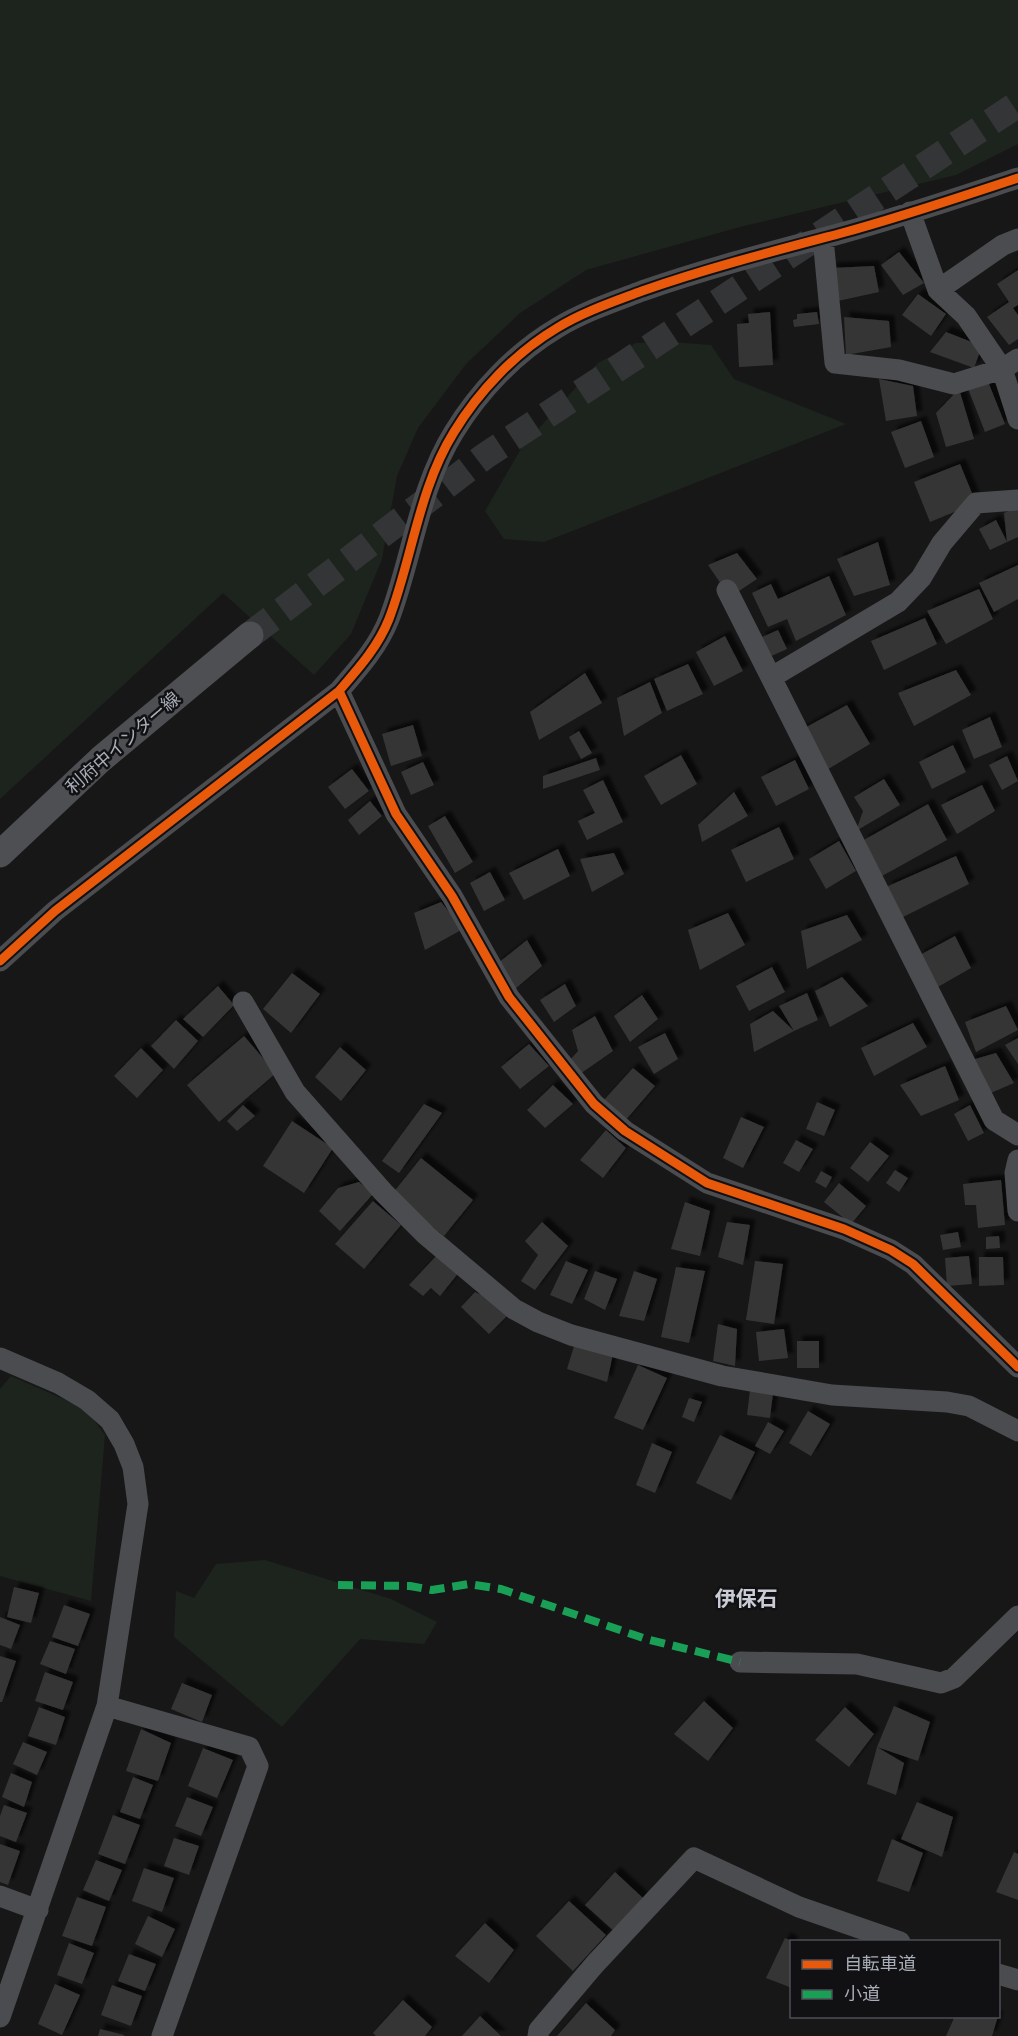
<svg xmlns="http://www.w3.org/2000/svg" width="1018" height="2036" font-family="Signika,'Noto Sans JP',sans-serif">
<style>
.green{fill:#1d241e}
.building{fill:#353536;filter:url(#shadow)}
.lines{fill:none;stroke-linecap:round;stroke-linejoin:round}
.major-tunnel{stroke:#343537;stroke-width:27;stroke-dasharray:27 14;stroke-linecap:butt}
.minor{stroke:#4b4c50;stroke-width:21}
.major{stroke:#4d4f52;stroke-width:27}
.quiet{stroke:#1a9f57;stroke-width:8;stroke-dasharray:15 8;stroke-linecap:butt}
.cycleway-casing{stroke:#111113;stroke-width:13}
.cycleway{stroke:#e8590c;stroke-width:9}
.labels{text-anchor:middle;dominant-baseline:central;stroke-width:5;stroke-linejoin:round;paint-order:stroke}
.street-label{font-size:18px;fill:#a8adb8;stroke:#111113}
.quarter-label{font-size:21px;font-weight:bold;fill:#c9ccd4;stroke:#111113}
</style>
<defs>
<filter id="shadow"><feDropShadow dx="5.5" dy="-5.5" stdDeviation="1.5" flood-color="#0009"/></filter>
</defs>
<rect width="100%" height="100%" fill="#171717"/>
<path class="green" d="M0,0h1018v144l-62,31 -216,52 -154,43 -66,43 -54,51 -48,64 -21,48 -15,83 -31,75 -37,41 -91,-82 -223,206z
M671,342l40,3 23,34 112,45 -302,118 -40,-3 -19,-28 37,-64 76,-84 38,-20z
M11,1376l75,33 19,26 -14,166 -91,-25v-187z
M265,1560l126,39 46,23 -13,22 -64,-5 -78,88 -108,-90 2,-46 18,7 22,-34z"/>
<path class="building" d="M899,252l25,31 -21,12 -22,-30z
M874,266l5,26 -46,10 -2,-34z
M1018,270v35l-5,3 5,7v24l-9,6 -22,-28 22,-15 -12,-18z
M918,294l28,20 -15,22 -29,-21z
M770,312l3,53 -34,2 -2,-43 12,-1 -1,-9z
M817,312l2,12 -25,3 -1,-7 4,-1v-5z
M844,317l45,4 2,26 -45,8z
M946,332l36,14 -8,22 -44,-16z
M879,379l34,7 4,30 -31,5z
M965,381l24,3 16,40 -20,8z
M959,389l15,50 -28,8 -10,-34z
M921,421l13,36 -29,11 -14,-36z
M960,464l16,39 -46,19 -16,-40z
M1018,507v30l-11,5 -3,-29z
M996,520l11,22 -17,8 -11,-21z
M878,542l12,43 -36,11 -17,-37z
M737,553l20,26 -27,18 -22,-32z
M1018,565v34l-24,13 -15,-29z
M829,576l17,39 -50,26 -9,-22 -19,8 -16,-34 19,-9 7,15z
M979,589l14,30 -47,25 -19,-33z
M925,618l12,26 -53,26 -13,-29z
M778,630l9,19 -18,8 -9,-19z
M725,636l18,35 -29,15 -18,-34z
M688,664l15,30 -36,17 -13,-32z
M956,670l15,25 -57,31 -16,-33z
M585,673l17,30 -63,37 -9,-28z
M650,682l12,31 -38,23 -7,-38z
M847,705l23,39 -50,30 -21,-43z
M990,717l12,30 -28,12 -12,-29z
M413,725l9,31 -31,10 -9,-32z
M579,731l13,22 -11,6 -12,-22z
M953,745l13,27 -34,17 -13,-27z
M681,755l16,29 -36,21 -17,-29z
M1007,756l11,25 -16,9 -13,-25z
M596,758l4,12 -57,19v-13z
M795,760l14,29 -33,17 -15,-29z
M423,762l11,23 -23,10 -10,-23z
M352,769l17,22 -24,18 -17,-22z
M884,779l16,26 -44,26 7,-20 -9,-14z
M603,780l20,42 -36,18 -9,-19 17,-8 -12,-23z
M982,785l13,26 -38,23 -16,-29z
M734,792l14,24 -46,26 -4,-17z
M370,801l12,15 -23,19 -11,-15z
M928,804l19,36 -65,36 -20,-35z
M445,816l28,46 -18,11 -27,-47z
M779,827l15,32 -48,23 -15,-32z
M839,841l17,30 -30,18 -17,-30z
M558,849l12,27 -46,24 -15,-27z
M614,853l10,21 -32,18 -12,-33z
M956,856l13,28 -70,35 -13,-32z
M490,872l15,28 -21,11 -14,-28z
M441,902l22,27 -38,21 -11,-37z
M728,913l17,32 -45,25 -12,-40z
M847,915l15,25 -55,29 -6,-38z
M955,936l16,32 -35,20 -18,-32z
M527,940l15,26 -27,23 -18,-25z
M772,967l13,25 -36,19 -13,-25z
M292,973l28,21 -29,39 -28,-24z
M842,977l26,29 -38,21 -15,-36z
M565,984l11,22 -22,16 -14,-22z
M218,986l16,19 -31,32 -20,-18z
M807,993l11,27 -24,11 -15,-25z
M642,995l16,24 -28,23 -16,-26z
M1006,1006l12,24 -42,22 -11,-30z
M773,1011l21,20 -40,21 -4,-28z
M595,1016l18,35 -33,23 -10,-14 8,-9 -6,-21z
M176,1020l22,21 -24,28 -23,-23z
M913,1023l14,24 -53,29 -13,-28z
M665,1033l13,26 -24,15 -16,-27z
M244,1036l32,37 -57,49 -32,-37z
M1018,1038v26l-13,-19z
M529,1044l20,22 -29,23 -19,-22z
M340,1047l26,23 -25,31 -26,-24z
M141,1048l22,22 -26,28 -23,-22z
M996,1053l18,30 -28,12 -18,-34z
M945,1066l14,34 -38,16 -21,-31z
M633,1068l22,18 -31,36 -21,-21z
M553,1085l20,19 -28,24 -18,-18z
M817,1102l18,8 -11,26 -18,-7z
M424,1104l18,9 -43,60 -17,-12z
M243,1105l12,11 -18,15 -10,-10z
M970,1105l14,28 -16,8 -14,-27z
M741,1117l23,10 -21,41 -20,-10z
M292,1121l41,27 -29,45 -41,-27z
M606,1130l20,18 -23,30 -23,-18z
M796,1140l17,9 -14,23 -16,-9z
M870,1142l19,14 -21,26 -18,-14z
M421,1158l52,42 -29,36 -52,-42z
M895,1170l13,8 -9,14 -13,-9z
M821,1171l11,6 -6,11 -11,-6z
M1001,1180l4,45 -27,3 -2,-23h-11l-2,-21z
M359,1182l14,12 -33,37 -21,-20 19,-23z
M839,1183l27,23 -15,18 -27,-22z
M373,1201l28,24 -37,44 -29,-25z
M685,1202l25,9 -10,45 -29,-7z
M542,1222l26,24 -33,44 -14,-9 17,-26 -13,-14z
M727,1222l23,3 -7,40 -25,-8z
M958,1232l3,15 -18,3 -3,-15z
M999,1236l1,12 -14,1v-12z
M438,1254l22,17 -20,25 -9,-8 -8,8 -14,-11z
M969,1256l3,28 -25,2 -2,-28z
M979,1257h24l1,28 -25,1z
M566,1261l22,9 -16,34 -22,-9z
M755,1261l28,3 -9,60 -28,-4z
M676,1267l29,4 -16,72 -28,-6z
M595,1271l22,8 -12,31 -21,-11z
M634,1271l23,8 -13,42 -25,-5z
M475,1292l39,17 -25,25 -28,-27z
M718,1324l19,5 -2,37 -22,-5z
M784,1329l4,29 -29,3 -3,-29z
M797,1341h22v27h-22z
M575,1343l38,11 -6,28 -40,-13z
M638,1365l29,13 -24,52 -29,-12z
M750,1390l23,3 -3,25 -23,-3z
M689,1398l13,4 -8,20 -12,-5z
M808,1411l22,13 -19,32 -22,-13z
M768,1422l16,9 -14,23 -15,-8z
M720,1435l35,17 -24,48 -35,-17z
M652,1443l20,9 -17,41 -19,-8z
M14,1587l25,6 -8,30 -24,-6z
M64,1605l26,9 -12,32 -26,-9z
M0,1617l20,8 -9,24 -11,-4z
M50,1641l25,8 -9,25 -26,-10z
M0,1656l16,5 -14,41h-2z
M45,1672l28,10 -10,28 -28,-9z
M182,1683l30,12 -10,27 -31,-13z
M704,1701l29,27 -25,33 -34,-27z
M894,1706l36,16 -12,39 -41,-14z
M39,1707l26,10 -9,28 -28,-9z
M845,1707l29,27 -25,33 -34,-27z
M141,1729l30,14 -13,38 -32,-10z
M23,1742l24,10 -10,23 -24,-11z
M877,1747l27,16 -8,32 -29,-11z
M203,1748l30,12 -16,38 -29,-12z
M11,1773l21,9 -8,25 -22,-10z
M133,1777l20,8 -13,34 -20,-7z
M187,1797l26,10 -12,29 -26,-10z
M917,1802l36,15 -11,40 -41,-18z
M4,1805l23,8 -11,29 -16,-6v-20z
M113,1815l27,10 -15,39 -27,-10z
M174,1838l25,8 -10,29 -25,-9z
M892,1839l31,14 -14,39 -32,-11z
M0,1844l20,7 -12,34 -8,-3z
M1014,1852l4,2v46l-22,-8z
M96,1860l26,10 -13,31 -26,-11z
M144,1868l30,10 -12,34 -30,-11z
M615,1872l29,27 -29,33 -30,-27z
M77,1897l29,10 -14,39 -30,-10z
M569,1901l37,34 -33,36 -37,-35z
M148,1916l27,13 -13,28 -27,-13z
M485,1923l29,27 -25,33 -34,-27z
M785,1938l7,3v47l-26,-10z
M69,1943l25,10 -12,31 -25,-9z
M129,1954l27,10 -11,27 -27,-10z
M55,1984l25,11 -18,40 -24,-11z
M112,1985l30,11 -11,30 -30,-11z
M403,2000l29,27 -7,9h-49l-3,-3z
M586,2003l29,27 -4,6h-54z
M480,2016l21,20h-39z
M955,2016h43l-6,20h-46z
M100,2029l24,6v1h-26z"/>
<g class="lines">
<path class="major-tunnel" d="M250,635l235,-179 533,-352"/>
<path class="minor" d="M910,212l28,78 65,-45 15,-6
M823,238l12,125 64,7 55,14 48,-15 16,-10
M938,290l28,26 36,53 16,50
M727,590l267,530 24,15
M772,677l126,-75 23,-24 21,-35 34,-40 42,-3
M339,691l57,123 56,82 57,101 85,107 31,27 82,52 137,46 47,21 22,14 105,103
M0,961l55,-50 284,-220c19,-22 39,-44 50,-72 23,-60 30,-131 65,-187 25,-41 61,-79 103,-104 26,-16 56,-26 85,-37 66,-23 132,-40 200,-58 59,-16 118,-36 176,-55
M243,1002l52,90 89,101 42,42 88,74 24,13 33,13 151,41 110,19 115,7 22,4 49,25
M1018,1160l-3,13 3,38
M0,1358l58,25 29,17 23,20 14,24 9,23 5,37 -31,202 -107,311
M740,1662l117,2 84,19 13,-5 64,-62
M107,1706l142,41 9,19 -96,270
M0,1896l38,14
M998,1974l20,6
M538,2036l1,-6 56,-66 99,-106 105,49 101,35"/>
<path class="major" d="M0,854l101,-95 149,-124"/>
<path class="quiet" d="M338,1585l72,1 22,4 37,-6 32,5 145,50 94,23"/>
<g class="cycleway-casing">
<path id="cycleway" d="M339,691l57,123 56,82 57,101 85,107 31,27 82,52 137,46 47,21 22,14 105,103
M0,961l55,-50 284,-220c19,-22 39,-44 50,-72 23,-60 30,-131 65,-187 25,-41 61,-79 103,-104 26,-16 56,-26 85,-37 66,-23 132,-40 200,-58 59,-16 118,-36 176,-55"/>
</g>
<use href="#cycleway" class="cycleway"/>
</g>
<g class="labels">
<g class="street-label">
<text transform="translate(123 743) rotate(-41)">利府中インター線</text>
</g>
<g class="quarter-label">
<text x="746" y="1599">伊保石</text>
</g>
</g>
<rect x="790" y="1940" width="210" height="78" fill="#111113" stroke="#4d4f55" stroke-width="1.5"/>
<rect x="802" y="1960" width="30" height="9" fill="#e8590c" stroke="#4d4f55" stroke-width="1.5"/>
<text x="844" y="1970" font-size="18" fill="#a8adb8">自転車道</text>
<rect x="802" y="1990" width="30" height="9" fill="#1a9f57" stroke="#4d4f55" stroke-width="1.5"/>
<text x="844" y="2000" font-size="18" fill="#a8adb8">小道</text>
</svg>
